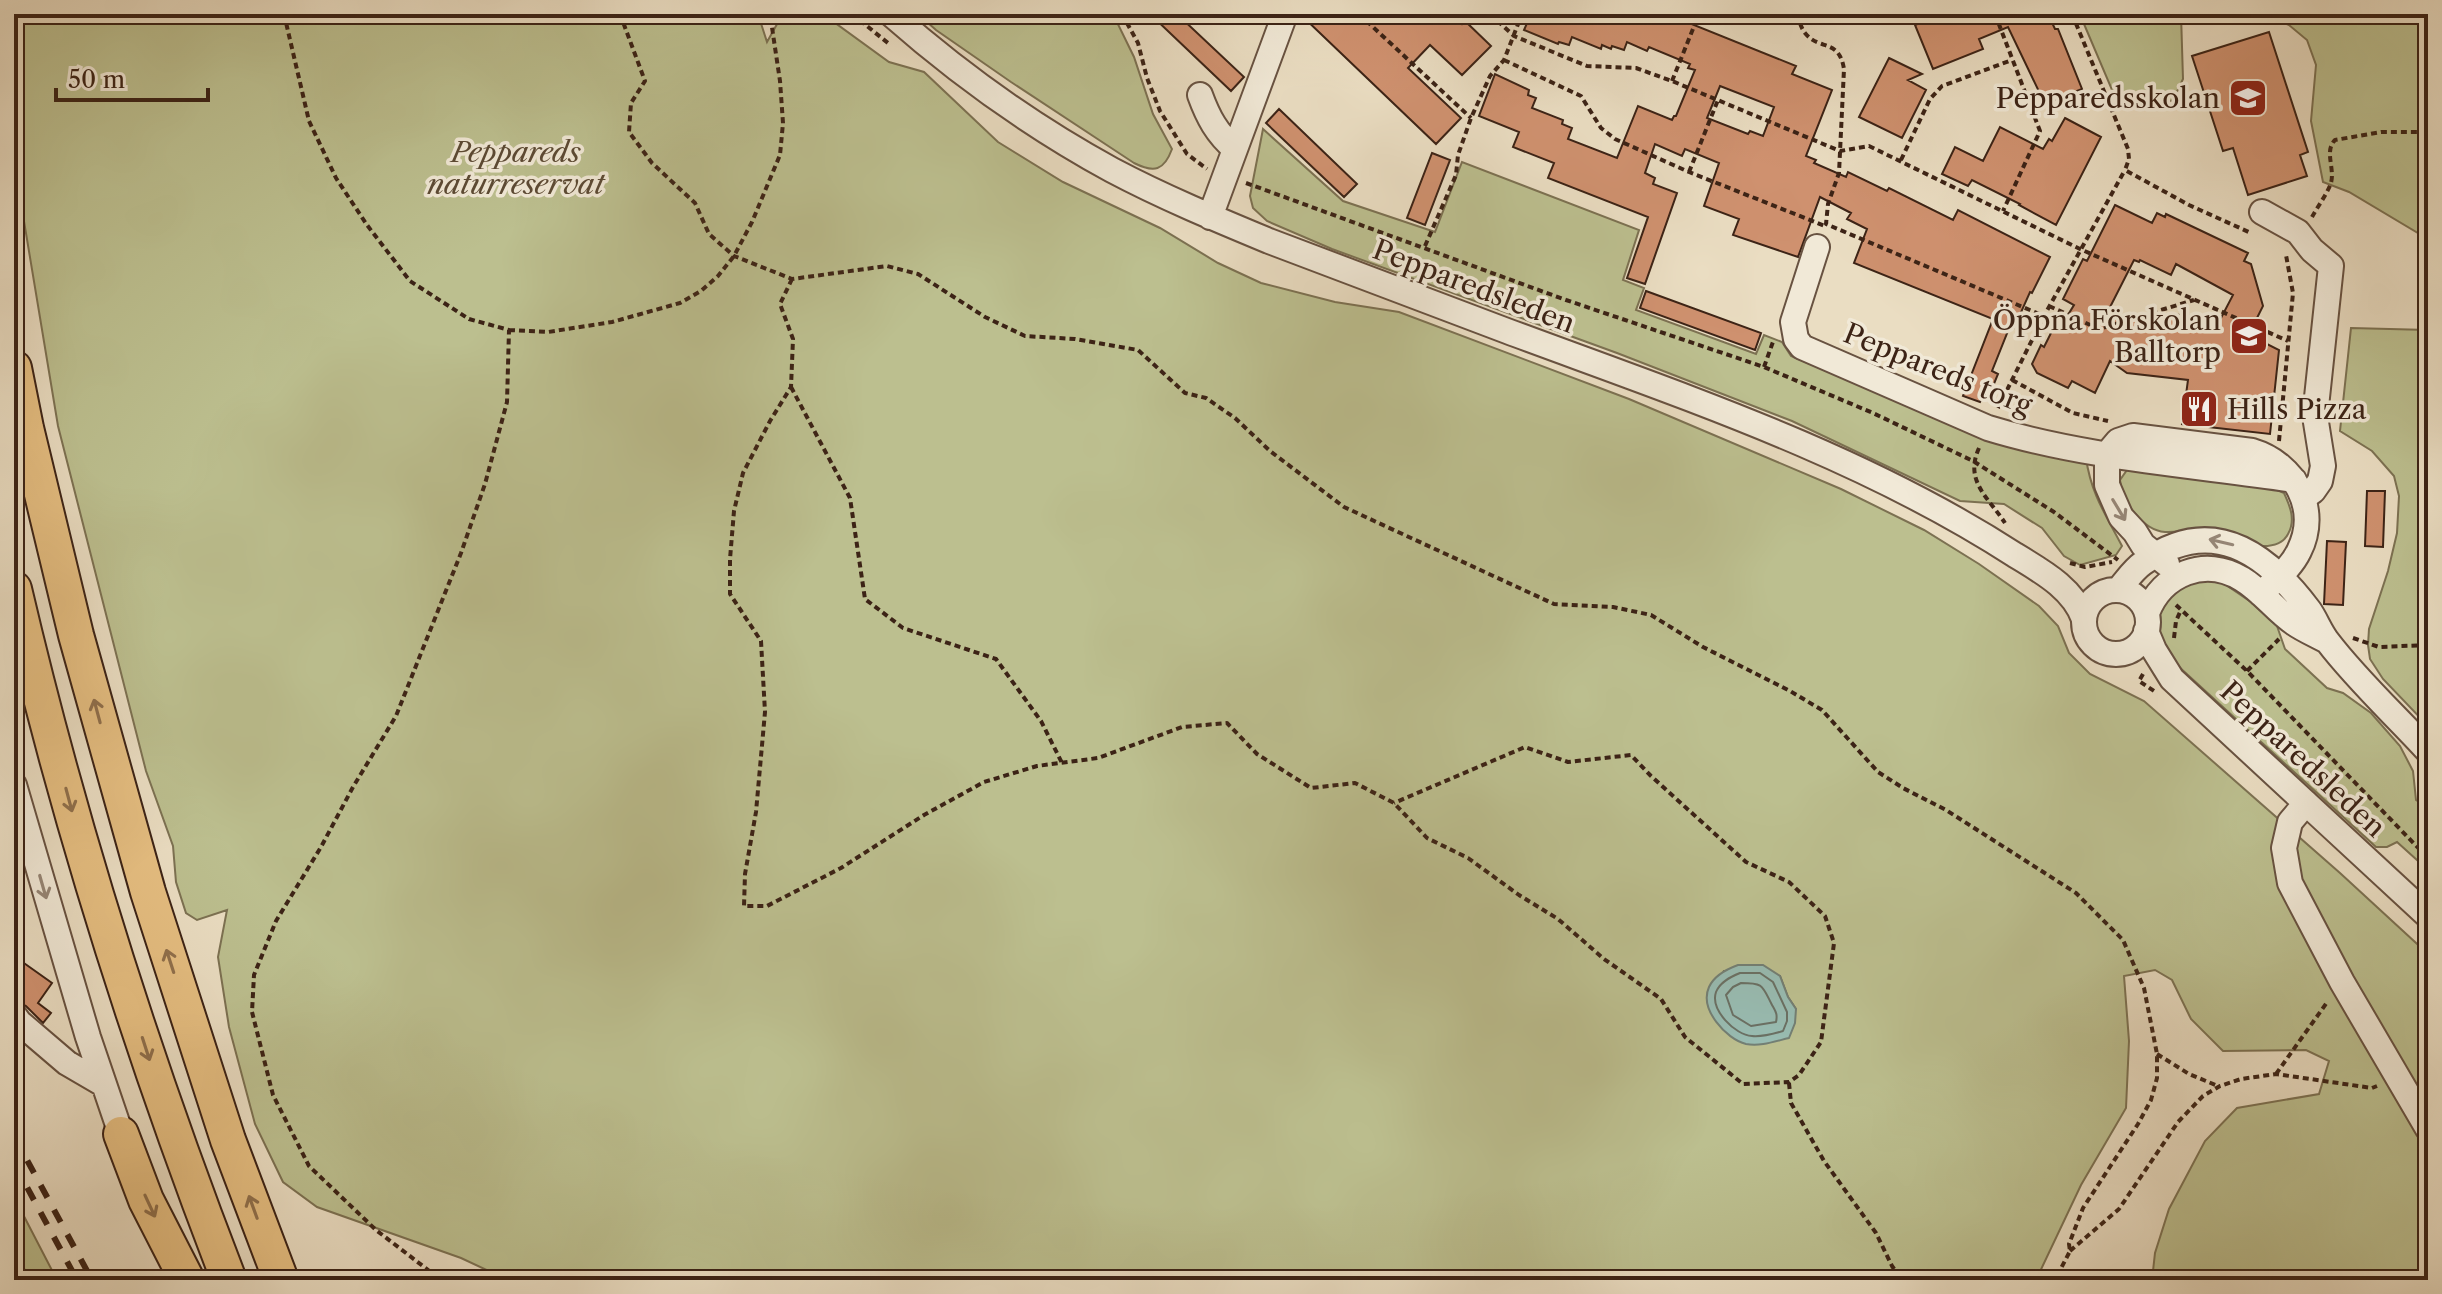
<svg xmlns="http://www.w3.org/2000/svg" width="2442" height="1294" font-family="'Libre Caslon Text',serif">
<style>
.green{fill:#bcbf8f;stroke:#7c7152;stroke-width:2;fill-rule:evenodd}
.water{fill:#98bcb2;stroke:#737f74;stroke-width:2}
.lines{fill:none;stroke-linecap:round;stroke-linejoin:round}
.shore{stroke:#6a7064;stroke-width:2}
.building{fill:#cf916f;stroke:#3c2316;stroke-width:2;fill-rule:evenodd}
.minor-casing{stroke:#685241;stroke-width:28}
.highway-casing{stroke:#3c2316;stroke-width:38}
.path{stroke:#3c2316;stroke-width:4;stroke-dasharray:6 4;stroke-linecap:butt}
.minor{stroke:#f1e9d7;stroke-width:24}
.highway{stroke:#e5be81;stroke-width:34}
.rail{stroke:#3c2316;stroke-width:6;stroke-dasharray:14 14;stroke-linecap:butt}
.oneway{stroke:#968676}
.oneway2{stroke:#90704c}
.labels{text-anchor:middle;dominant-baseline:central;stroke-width:7;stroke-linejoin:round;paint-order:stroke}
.poi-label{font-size:28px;fill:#3c2316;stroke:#f1e9d7;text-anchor:end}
.park-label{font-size:28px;font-style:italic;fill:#5c4a34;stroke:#f1e9d7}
.street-label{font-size:28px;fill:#3c2316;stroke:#f1e9d7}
</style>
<rect width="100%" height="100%" fill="#eaddc2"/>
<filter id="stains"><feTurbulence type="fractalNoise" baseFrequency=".0025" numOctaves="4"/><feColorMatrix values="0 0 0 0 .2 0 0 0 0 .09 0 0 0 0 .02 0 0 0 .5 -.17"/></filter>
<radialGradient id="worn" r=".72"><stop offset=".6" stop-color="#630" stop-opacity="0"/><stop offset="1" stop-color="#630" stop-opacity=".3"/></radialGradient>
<path class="green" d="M14,14h744l9,28 14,-25 35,-3 15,6 58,42 35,10 74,70 65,40 97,46 58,35 43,20 74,19 64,10 230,87 212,90 83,41 55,34 60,42 19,20 11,27 21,21 54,27 196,172 88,81v326h-276l3,-27 14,-44 36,-68 32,-33 82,-14 10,-33 -23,-11 -83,1 -32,-32 -19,-39 -17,-10 -31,6 5,65 -3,67 -45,77 -45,95h-1528l-47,-22 -144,-51 -34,-25 -28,-58 -26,-97 -11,-70 9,-47 -30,10 -11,-7 -10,-31 -3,-36 -27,-75 -88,-345 -44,-265zM1723,971l57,5 8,21 8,12z
M918,14h195l21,43 19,57 19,35c-8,22 -18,24 -38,14l-123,-81 -75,-52z
M2085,14h96l2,65 -10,21c-21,7 -39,13 -58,-3l-31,-73z
M2266,14h162v225l-79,-47 -26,-10 -12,-61 5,-56 -9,-25 -18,-15z
M1263,129l80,72 92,31 27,-70 177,68 -16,50 21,8 -8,22 120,44 8,-19 18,7 9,14 171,72 124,30c5,36 20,57 36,88l-6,9 -36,10 -16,-9 -22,-28 -38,-24 -44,-3 -168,-80 -175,-68 -285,-104 -65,-28 -14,-13 -3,-12z
M2351,328l77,2v396l-45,-47 -13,-20 -2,-14 1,-16 19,-58 9,-38 2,-37 -5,-20 -22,-25 -32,-20z
M2134,466l134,20 16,7c6,13 12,27 4,41 -13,26 -65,3 -86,-3 -12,-3 -24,2 -37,1 -23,-2 -43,-31 -45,-52l7,-10z
M2197,579l26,4 28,19 26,24 8,23 42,39 16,5 28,20 29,33 13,25 3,29 12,8v62l-31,-28 -10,5h-11l-210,-192c-14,-31 -9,-37 5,-65z
M14,1197l43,83h-27l-16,-31z"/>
<path class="water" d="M1738,965h25l17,11 8,21 8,12 -1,14 -6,15c-13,3 -29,9 -43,6 -20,-5 -47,-35 -37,-57 5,-11 18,-18 29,-22z"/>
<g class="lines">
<path class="shore" d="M1740,973h20l13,9 14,30v9l-4,10c-10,3 -21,6 -31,5 -17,-1 -42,-26 -36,-44 4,-10 14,-15 24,-19z
M1741,983c22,0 21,2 30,20 4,8 7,10 5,19l-25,4 -18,-11 -7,-20 7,-8z"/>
</g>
<path class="building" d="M1150,14h27l67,63 -13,14z
M1300,14h139l9,8 6,-6 8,8 3,-3 26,25 -29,29 -32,-30 -22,23 53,50 -25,26z
M1531,14h156l-3,7 112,45 -4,8 40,16 -26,66 10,4 -2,3 32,14 2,-5 39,19 2,-3 64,32 5,-10 92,47 -18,36 -2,-1 -16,36 -4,-2 -18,45 6,3 -9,22 -5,-2 -4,8 -17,-6 30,-77 -139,-56 13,-34 -20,-10 4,-6 -31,-16 -22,60 -65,-22 6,-16 -35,-13 15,-43 -34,-14 -3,7 -27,-12 -10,29 10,5 -2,6 24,9 -32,91 -18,-6 21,-61 -100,-39 6,-15 -41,-16 6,-15 -40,-16 16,-42 34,16 -1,5 8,3 -4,10 31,12 -1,4 10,4 -4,11 49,19 21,-52 34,14 2,-4h2l19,-46 -7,-2 2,-4 -41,-17 -2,4 -20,-9 -3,8 -12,-4 -1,3 -9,-4 -1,4 -29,-12 -3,8 -10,-3 -1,2 -34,-14zM1720,86l54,21 -11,29 -13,-5 -2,3 -41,-16z
M1942,14h106l7,15h3l24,60 -37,15 -37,-77 -29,12 4,10 -50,20 -18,-44z
M2269,32l39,120 -8,3 7,21 -59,19 -15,-47 -10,3 -31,-95z
M1889,58l33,16 -14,6 18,10 -24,48 -43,-21z
M1279,109l78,75 -13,13 -78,-74z
M2065,118l36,19 -45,88 -37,-20 1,-1 -48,-24 -4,6 -26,-12 13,-27 28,14 17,-34 43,22 6,-10 3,2z
M1432,153l18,7 -25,65 -18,-7z
M2115,205l37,18 5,-10 8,4 1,-3 82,39 -4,8 7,3 12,42 -12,24 6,4 -2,4 24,12 -9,84 -88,-10 6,-44 -61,-7 -17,-12 -15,32 -23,-12 -4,7 -31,-15 -5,-9 9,-19 3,2 9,-18 5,2 16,-26 -11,-6 20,-40 4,2zM2134,260l5,2 1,-2 31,15 5,-11 57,31 -12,23 -52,-4v2h-5v7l-59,-6z
M1646,291l115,42 -6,17 -115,-42z
M2367,491h18l-2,56 -18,-1z
M2327,541l19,1 -3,63 -19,-1z
M14,956l38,27 -14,20 13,10 -8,10 -17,-17 -10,-5 6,-9 -8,-6z"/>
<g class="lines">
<g class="minor-casing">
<path id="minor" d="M891,14c67,59 142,113 221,156 51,27 104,49 157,71 79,30 158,60 238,90 172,64 352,123 508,224 26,16 58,33 69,64
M1200,95c8,22 17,39 35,54
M2262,212l36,20 14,18 19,16 -16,150 8,50 -3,15 -7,10 -10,7
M1210,217l75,-203
M1817,247l-24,75 3,17 6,8 186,81c98,30 205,37 306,52
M2107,454l11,-13 15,-5 119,15c43,13 68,58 47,100 -8,17 -24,29 -38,43
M2107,454v31l14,32 14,15 8,13 24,19
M2118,590c8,-9 15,-20 25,-27 68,-49 122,-12 166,47 7,10 11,22 19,32 29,38 67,73 100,109
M2084 622a32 32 0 1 1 64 0a32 32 0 1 1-64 0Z
M2147,613c15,-39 58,-57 95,-34 20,12 33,31 52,44 10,7 22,12 33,18
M2146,631l8,19 18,29 256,237
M14,785l74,252 33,97
M2306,803l-16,19 -6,26 6,35 52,99 86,147
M14,1015l5,7 48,41 36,21"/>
</g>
<g class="highway-casing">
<path id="highway" d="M14,368l12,60 50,207 72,257 80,248 53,140
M14,589c55,235 128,466 215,691
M121,1134l25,66 41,80"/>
</g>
<path class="path" d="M284,14l25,107 27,57 31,47 43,56 59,38 40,11 -2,72 -22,82 -24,69 -65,163 -43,71 -32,60 -45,74 -22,54 -2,37 21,83 36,71 67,64 65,50
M620,14l25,67 -14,22 -2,29 23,31 43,40 14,31 25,22 58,23 95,-13 31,8 67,43 40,19 50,3 63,11 47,43 21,5 29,20 35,33 74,56 210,97 59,3 38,8 52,32 87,44 32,19 56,62 25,16 43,22 130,83 47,47 21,48 13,66v24l-6,22 -13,24 -55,84 -14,36 1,7 -15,29
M852,14l36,29
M1122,14l16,29 9,35 13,33 27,43 20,15
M1359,14l112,104
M1490,14l24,22 73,30 49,2 36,13 168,70 29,-5 211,103 208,92
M1797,14c2,6 4,14 8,19 14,18 34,5 39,36l-5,104 -11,31 -2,20 218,92
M1995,14l45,117 -37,80
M2072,14l56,135 1,10 -4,11 64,35 62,28
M1504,60l77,36 20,32 14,11 74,33 136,54
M1672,81l27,-67
M1901,160l29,-61 12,-13 70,-26
M1689,172l29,-72
M1246,183l320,117 198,67 109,46 100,48 81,51 64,48
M2312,217c6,-11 15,-23 19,-34 4,-15 -7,-32 4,-43l46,-8h47
M1425,246l31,-71 2,-20 13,-37 19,-42 14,-16 18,-46
M792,279l-12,25 13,35 -2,48 -21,34 -27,52 -9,38 -4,48v35l31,47 4,71 -9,100 -11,62 -1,32h23l74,-38 83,-53 60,-33 53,-16 61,-8 84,-31 45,-4 30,31 54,34 44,-5 39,20 33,35 41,20 51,37 39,24 46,40 57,40 24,38 58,47 46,-2 10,-7 22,-33 13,-99 -9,-27 -36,-34 -43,-20 -95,-86 -20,-21 -63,7 -43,-15 -131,56
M2049,306l50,23 95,-29
M509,330l39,2 64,-10 68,-19 21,-12 17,-15 16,-20 18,-34 28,-67 3,-32 -3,-42 -10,-67
M1764,367l10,-28
M2012,380l61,33 35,8
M791,387l59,111 15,101 38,29 93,31 45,62 21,42
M1998,408l46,-92 81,-146
M2279,441l14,-148 -7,-38
M1979,448c-15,33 9,49 26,75
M2070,563l15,4 27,-5
M2176,605l71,66 181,187
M2174,638l2,-17 5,-11
M2353,638l26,9 49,-2
M2247,671l32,-32
M2143,674l-4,7 15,10
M2157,1054l32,20 29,12
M2276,1074l52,-73
M1789,1083l2,20 33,58 52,72 16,33 10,14
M2070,1251l49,-42 59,-87 25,-26 17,-10 21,-7 35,-5 96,14 5,-2
M14,1265l8,15"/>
<use href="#minor" class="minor"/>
<use href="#highway" class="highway"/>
<path class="rail" d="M14,1136l78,144
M14,1163l63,117"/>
</g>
<defs><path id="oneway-shaft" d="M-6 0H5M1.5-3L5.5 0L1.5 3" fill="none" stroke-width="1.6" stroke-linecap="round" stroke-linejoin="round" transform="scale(2)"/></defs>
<g class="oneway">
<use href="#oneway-shaft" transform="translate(2119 510) rotate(59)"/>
<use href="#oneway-shaft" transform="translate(2221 542) rotate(-167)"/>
<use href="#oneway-shaft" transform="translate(43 887) rotate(74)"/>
</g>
<g class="oneway2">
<use href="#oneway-shaft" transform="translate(97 711) rotate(-105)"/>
<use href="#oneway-shaft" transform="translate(69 800) rotate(75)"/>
<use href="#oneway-shaft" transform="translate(170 961) rotate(-108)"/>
<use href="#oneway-shaft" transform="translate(146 1049) rotate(72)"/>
<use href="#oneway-shaft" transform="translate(150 1206) rotate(65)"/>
<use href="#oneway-shaft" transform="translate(253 1207) rotate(-110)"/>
</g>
<defs>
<g id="school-square" transform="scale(2)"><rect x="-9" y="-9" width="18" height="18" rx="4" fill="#8f2418" stroke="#f1e9d7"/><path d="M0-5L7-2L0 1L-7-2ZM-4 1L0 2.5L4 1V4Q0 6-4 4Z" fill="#fff"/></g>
<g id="restaurant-square" transform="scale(2)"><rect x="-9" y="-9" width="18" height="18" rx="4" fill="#8f2418" stroke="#f1e9d7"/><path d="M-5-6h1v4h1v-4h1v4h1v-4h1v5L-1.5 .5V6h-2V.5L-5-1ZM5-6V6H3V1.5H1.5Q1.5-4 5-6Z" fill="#fff"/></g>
</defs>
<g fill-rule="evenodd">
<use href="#school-square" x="2248" y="98"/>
<use href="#school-square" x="2249" y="336"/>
<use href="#restaurant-square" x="2199" y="409"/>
</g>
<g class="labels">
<g class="poi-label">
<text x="2220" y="98">Pepparedsskolan</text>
<text x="2221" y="320">Öppna Förskolan<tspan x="2221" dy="32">Balltorp</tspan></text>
<text x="2227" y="409" text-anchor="start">Hills Pizza</text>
</g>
<g class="park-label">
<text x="516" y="152">Peppareds<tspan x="516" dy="32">naturreservat</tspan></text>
</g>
<g class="street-label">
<text transform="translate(1474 286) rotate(21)">Pepparedsleden</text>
<text transform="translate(1938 369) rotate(22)">Peppareds torg</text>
<text transform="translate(2303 759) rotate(43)">Pepparedsleden</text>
</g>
</g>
<rect width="2442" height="1294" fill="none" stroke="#eaddc2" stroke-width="48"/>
<rect x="16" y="16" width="2410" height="1262" fill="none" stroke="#3c2316" stroke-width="4"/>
<rect x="24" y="24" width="2394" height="1246" fill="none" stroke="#3c2316" stroke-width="2"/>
<path d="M56 88v12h152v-12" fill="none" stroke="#3c2316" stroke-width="4"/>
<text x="68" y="88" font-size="24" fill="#3c2316" stroke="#f1e9d7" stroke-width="6" paint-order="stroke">50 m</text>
<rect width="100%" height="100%" filter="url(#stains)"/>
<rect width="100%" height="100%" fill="url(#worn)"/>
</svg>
